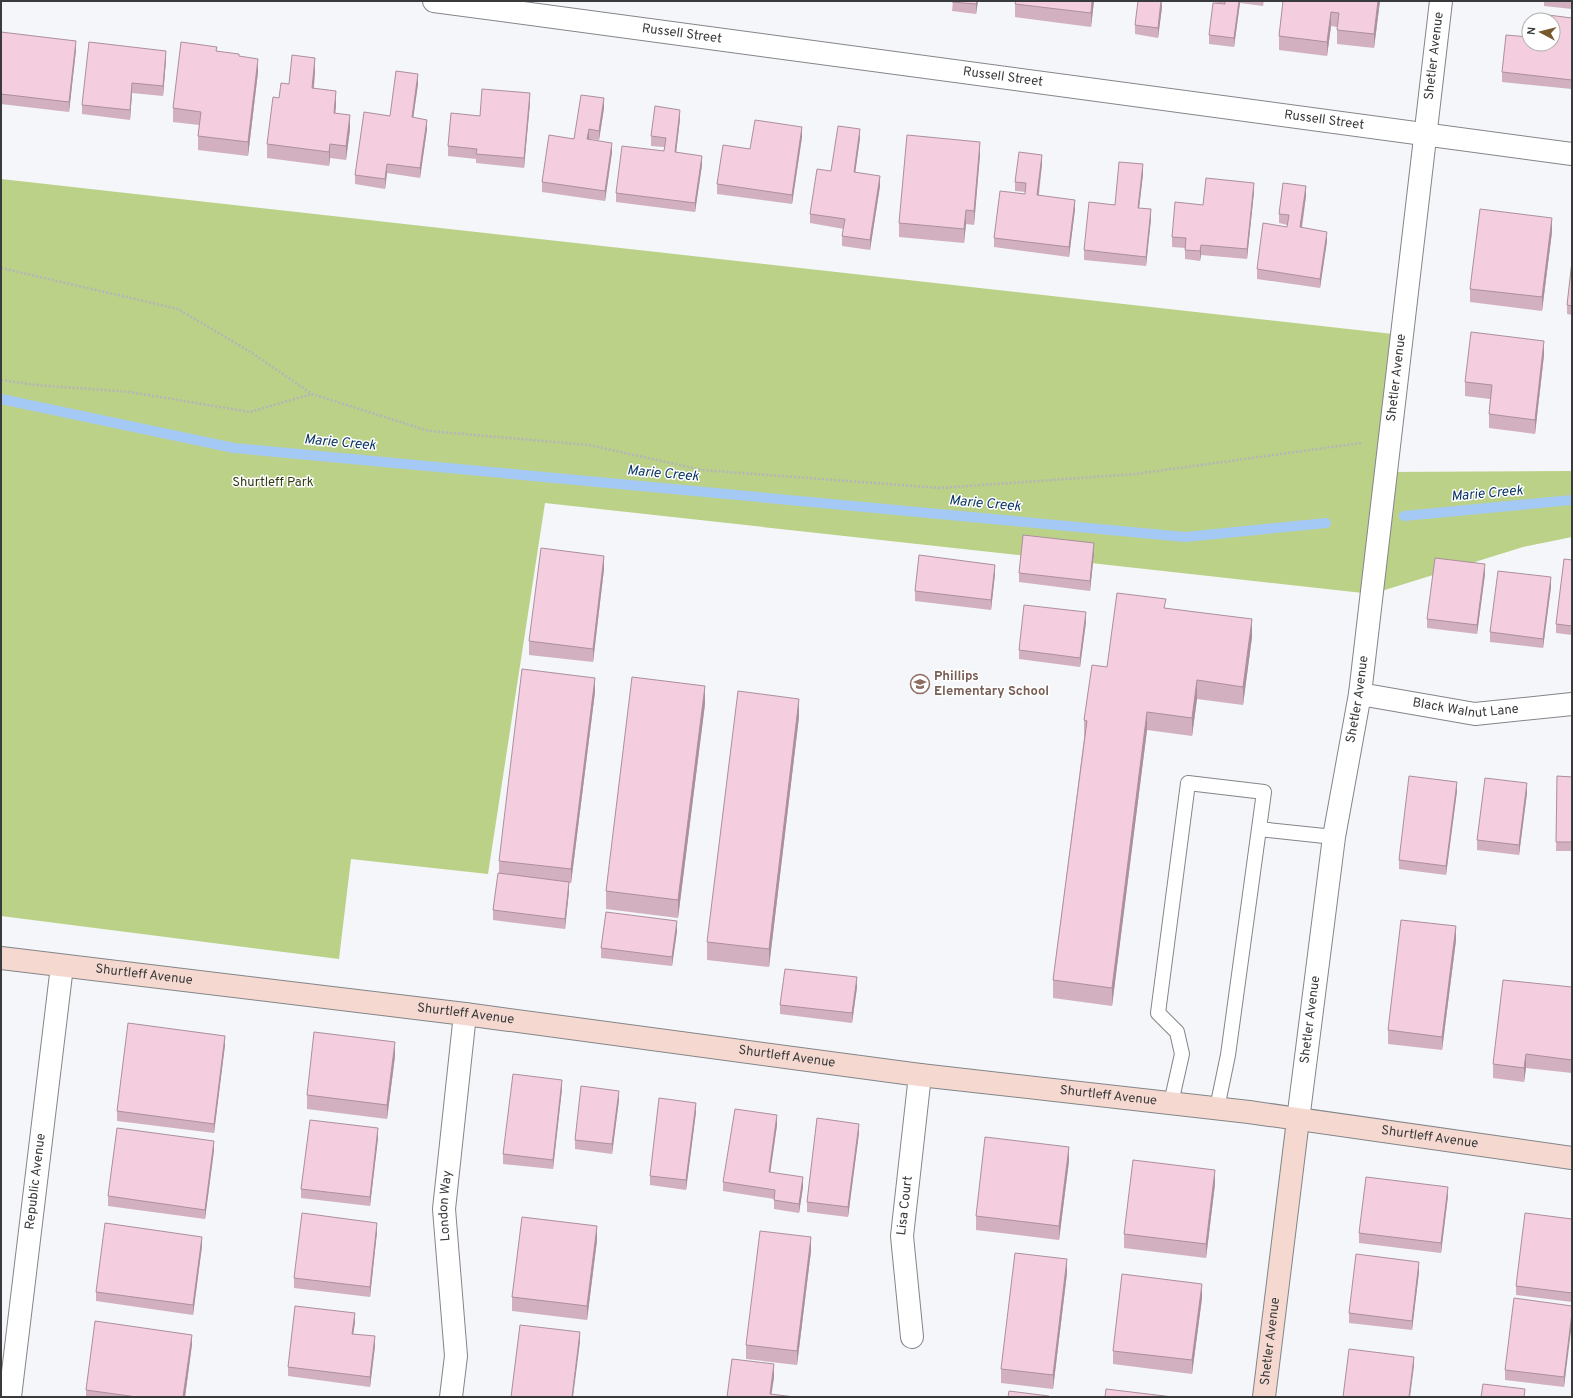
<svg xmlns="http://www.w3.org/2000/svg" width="1573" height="1398" font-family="Overpass,sans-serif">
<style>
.green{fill:#bbd187}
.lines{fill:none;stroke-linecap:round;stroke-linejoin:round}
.stream{stroke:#a4c9f5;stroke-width:10}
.lane-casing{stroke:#838588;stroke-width:16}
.street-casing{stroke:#838588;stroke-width:24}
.secondary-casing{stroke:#838588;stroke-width:24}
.path{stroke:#b4b5b8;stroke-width:2.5;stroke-dasharray:2 2;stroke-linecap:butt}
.lane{stroke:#fff;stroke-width:14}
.street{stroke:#fff;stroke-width:22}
.secondary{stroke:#f5d9d0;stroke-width:22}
.wall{fill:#d2b0bf}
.shaded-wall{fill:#ab909b}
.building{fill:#f4cdde;stroke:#ab909b}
.labels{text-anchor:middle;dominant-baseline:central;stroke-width:3;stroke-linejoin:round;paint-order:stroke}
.street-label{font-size:13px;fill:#393a3c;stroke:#fff}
.park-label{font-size:13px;fill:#313b14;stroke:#fff}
.education-label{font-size:13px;font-weight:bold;fill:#785e54;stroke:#fff;text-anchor:start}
.water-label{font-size:14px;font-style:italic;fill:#0c3865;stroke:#fff}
</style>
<rect width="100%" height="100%" fill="#f4f6f9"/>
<path class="green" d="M1,179l1401,156 -16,137 186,-1v66l-49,10 -151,47 -827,-91 -57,371 -137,-15 -12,100 -338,-43z"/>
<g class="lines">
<path class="stream" d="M1,399l233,49 951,89 141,-14
M1404,516l168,-16"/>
<g class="lane-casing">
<path id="lane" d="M1259,829l75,8
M1171,1103l11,-49 -5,-22 -19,-19 30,-230 76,9 -36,263 -11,53"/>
</g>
<g class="street-casing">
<g id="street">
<path id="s1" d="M434,1l1138,153"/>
<path id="s2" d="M1360,694l115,20 97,-10"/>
<path id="s3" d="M1298,1120l36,-283 26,-143 81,-693"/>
<path id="s4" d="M912,1337l-10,-101 18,-161"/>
<path id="s5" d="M10,1397l52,-431"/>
<path id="s6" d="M451,1397l5,-41 -12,-147 21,-195"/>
</g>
</g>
<g class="secondary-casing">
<g id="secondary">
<path id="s7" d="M1,958l464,56 455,61 329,37 323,46"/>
<path id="s8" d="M1264,1397l34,-277"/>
</g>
</g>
<path class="path" d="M1,268l177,41 71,42 63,43 117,37 160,14 113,25 238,18 195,-14 226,-31
M1,380l35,5 94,7 120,20 62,-18"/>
<use href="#lane" class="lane"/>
<use href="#street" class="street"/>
<use href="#secondary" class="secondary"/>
</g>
<path class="wall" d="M866,1h9v1z
M953,1h25l-2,13 -24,-3z
M1094,1l-3,26 -76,-10v-13z
M1162,1v6l-4,31 -23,-4v-9z
M1206,1h58l-1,5 -23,-3 -6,44 -25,-3v-9l16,-31z
M1283,1h97l-6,47 -37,-4v-17l-6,-1 -4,30 -48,-6v-14z
M1543,1h29v8l-28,-3v-5z
M1572,18v71l-70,-7v-10l51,-28z
M1,32l75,18 -7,62 -68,-8z
M217,51l22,5 19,16 -10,84 -50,-6v-14l1,-11 -26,-3v-14z
M166,60l-3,36 -31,-3 -2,27 -48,-6v-9z
M315,72l-1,17 22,16 -1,8 15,16 -4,31 -16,-2 -1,8 -62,-8v-14l22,-60z
M418,84l-5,34 14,11 -7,49 -33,-5 -2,16 -30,-5v-9l35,-59z
M530,103l-6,65 -48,-5v-4l-28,-3v-10l32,-30z
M604,108l-5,32 -10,-1 23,13 -7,49 -63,-9v-10l32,-43z
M680,119l-4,34 26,12 -7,47 -79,-10v-9l48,-42v-4l-13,-1v-10z
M802,137l-10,67 -75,-10v-10l33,-35z
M860,138l-5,34 25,14 -10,64 -28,-4v-10l2,-7 -34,-6v-9l21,-43z
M980,155l-6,70 -8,-1 -2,19 -65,-6v-14z
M1042,164l-3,31 36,14 -6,48 -75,-10v-9l31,-44v-2l-10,-1v-9z
M1143,174l-4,34 12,11 -5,47 -62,-6v-10l31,-45z
M1254,192l-7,67 -46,-4 -1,6 -15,-2v-11l-13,-1v-10l31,-32z
M1306,196l-4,32 25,13 -7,47 -63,-9v-10l30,-42v-2l-8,-2v-9z
M1552,232l-10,79 -72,-9v-13z
M1572,261v54l-5,-1v-9z
M1544,355l-9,79 -46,-6v-14l1,-15 -25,-3v-14z
M1094,553l-4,38 -71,-9v-9z
M1572,560v75l-16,-2v-9z
M604,569l-11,93 -64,-7v-14z
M995,574l-4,36 -76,-9v-10z
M1485,574l-8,60 -50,-6v-9z
M1551,587l-8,61 -53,-6v-10z
M1166,608l86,29 -9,68 -46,-6 -5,37 -45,-6 -35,276 -59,-8v-18l31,-242v-18l23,-53z
M1086,622l-6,45 -61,-8v-9z
M595,692l-24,191h-2v8l-4,38 -72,-9v-10l6,-37v-12z
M705,704l-27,214 -72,-9v-18z
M799,717l-30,250 -62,-7v-18z
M1557,776l15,1v74h-16z
M1457,791l-11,84 -47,-6v-9z
M1527,793l-8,62 -42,-5v-10z
M677,931l-5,35 -71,-8v-10z
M1456,940l-14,110 -54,-6v-14z
M857,987l-5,36 -72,-9v-9z
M1572,987v86l-46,-5 -2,14 -31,-4v-14z
M225,1045l-11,88 -97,-12v-10z
M395,1056l-8,63 -80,-10v-14z
M562,1089l-9,80 -50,-5v-10z
M619,1100l-7,54 -37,-5v-9z
M696,1112l-10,78 -36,-5v-9z
M777,1125l-7,47 33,15 -4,26 -25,-4v-10l-51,-8v-9z
M859,1133l-11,84 -41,-5v-10z
M378,1138l-8,68 -69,-8v-9z
M214,1150l-9,69 -97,-13v-10z
M1069,1161l-10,79 -83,-10v-14z
M1215,1184l-9,74 -82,-10v-14z
M1448,1196l-7,57 -82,-10v-10z
M1572,1219v83l-56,-7v-9z
M377,1232l-7,65 -76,-9v-10z
M597,1240l-10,80 -75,-9v-14z
M202,1246l-9,69 -97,-14v-9z
M811,1251l-14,114 -51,-6v-14z
M1419,1272l-7,58 -63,-7v-10z
M1067,1273l-14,116 -52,-6v-14z
M1202,1298l-10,76 -79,-10v-13z
M1572,1306l-8,81 -59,-7v-10z
M355,1322l-2,12 22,12 -5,41 -82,-11v-9z
M192,1344l-7,53h-99v-7z"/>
<path class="shaded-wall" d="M977,1h1l-2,13v-10z
M1092,1h2l-3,26v-14z
M1161,1l1,6 -4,31v-10z
M1239,1h1v2l-6,44v-9z
M1378,1h2l-6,47v-14z
M1331,12v14l-4,30v-14z
M76,41v9l-7,62v-10z
M166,51v9l-3,36v-10z
M315,58v14l-3,30v-14z
M258,59v13l-10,84v-14z
M418,74v10l-6,43v-10z
M132,83v10l-2,27v-10z
M336,91v14l-2,22v-14z
M530,93v10l-6,65v-10z
M604,98v10l-5,32v-9z
M680,110v9l-5,43v-10z
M350,115v14l-4,31v-14z
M427,120v9l-7,49v-10z
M802,127v10l-10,67v-9z
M589,129v10h-2z
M860,129v9l-6,44v-10z
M980,142v13l-6,70v-14z
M612,143v9l-7,49v-10z
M330,144v14l-1,8v-14z
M1042,155v9l-5,40v-9z
M702,156v9l-7,47v-9z
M387,164v9l-2,16v-10z
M1143,164v10l-5,44v-10z
M880,176v10l-10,64v-10z
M1254,183v9l-7,67v-10z
M1306,186v10l-6,41v-10z
M1075,200v9l-6,48v-10z
M1151,209v10l-5,47v-9z
M966,210v14l-2,19v-14z
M1552,218v14l-10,79v-14z
M1327,232v9l-7,47v-9z
M1201,245v10l-1,6v-10z
M1544,341v14l-9,79v-14z
M1094,543v10l-4,38v-10z
M604,556v13l-11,93v-13z
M1485,564v10l-8,60v-9z
M995,565v9l-4,36v-10z
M1551,577v10l-8,61v-9z
M1086,612v10l-6,45v-9z
M1252,619v18l-9,68v-18z
M595,678v14l-24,191v-14z
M1197,680v19l-5,37v-18z
M705,686v18l-27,214v-18z
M799,699v18l-30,250v-18z
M1147,712v18l-35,276v-18z
M1457,782v9l-11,84v-9z
M1527,783v10l-8,62v-10z
M569,882v9l-4,38v-10z
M677,921v10l-5,35v-9z
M1456,926v14l-14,110v-13z
M857,977v10l-5,36v-10z
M225,1036v9l-11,88v-9z
M395,1042v14l-8,63v-14z
M1526,1054v14l-2,14v-14z
M562,1080v9l-9,80v-9z
M619,1091v9l-7,54v-10z
M696,1103v9l-10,78v-10z
M777,1115v10l-8,57v-10z
M859,1124v9l-11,84v-10z
M378,1128v10l-8,68v-9z
M214,1141v9l-9,69v-9z
M1069,1147v14l-10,79v-14z
M1215,1170v14l-9,74v-14z
M803,1177v10l-4,26v-9z
M1448,1187v9l-7,57v-10z
M377,1223v9l-7,65v-10z
M597,1226v14l-10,80v-14z
M202,1237v9l-9,69v-10z
M811,1237v14l-14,114v-14z
M1067,1259v14l-14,116v-14z
M1419,1262v10l-7,58v-9z
M1202,1284v14l-10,76v-14z
M355,1313v9l-3,21v-9z
M1572,1313v10l-8,64v-10z
M580,1332v10l-7,55h-1z
M192,1335v9l-7,53h-2z
M375,1336v10l-5,41v-10z
M1414,1357v9l-4,31h-1z
M774,1364v14l-3,19 -1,-3z"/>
<path class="building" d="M953,1h24l-1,3 -24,-2z
M1016,1h76l-1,12 -76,-9z
M1138,1h23l-3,27 -23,-3z
M1225,1h14l-5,37 -25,-3 4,-32 12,1z
M1283,1h95l-4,33 -37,-4 2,-17 -8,-1 -4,30 -48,-6z
M1540,14l32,4v62l-70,-8 4,-37 23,2v7h24v-24h-14z
M1,32l75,9 -7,61 -68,-8z
M89,42l77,9 -3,35 -31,-3 -2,27 -48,-5z
M181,42l36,5 -1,4 23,3v2l19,3 -10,83 -50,-6 3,-24 -28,-4z
M292,55l23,3 -3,30 24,3 -2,22 16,2 -4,31 -16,-2 -1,8 -62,-8 6,-47 6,1 2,-15 8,1z
M396,71l22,3 -6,43 15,3 -7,48 -33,-4 -2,15 -30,-4 9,-63 26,4z
M482,89l48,4 -6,65 -48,-4 1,-5 -29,-3 3,-33 29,3z
M581,95l23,3 -5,33 -10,-2 -2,10 25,4 -7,48 -63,-9 7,-47 25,4z
M655,106l25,4 -5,42 27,4 -7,47 -79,-10 6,-47 42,5 2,-13 -15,-2z
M755,120l47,7 -10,68 -75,-11 6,-39 27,4z
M838,126l22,3 -6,43 26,4 -10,64 -28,-4 3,-17 -35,-5 7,-45 14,2z
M907,135l73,7 -6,69 -8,-1 -2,19 -65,-6z
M1019,152l23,3 -5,40 38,5 -6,47 -75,-9 6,-47 25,3 1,-11 -11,-1z
M1119,162l24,2 -5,44 13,1 -5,48 -62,-7 5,-48 26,3z
M1206,178l48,5 -7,66 -46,-4 -1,6 -15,-1 1,-12 -14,-1 3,-35 28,3z
M1283,183l23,3 -6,41 27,5 -7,47 -63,-10 6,-46 24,4 2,-12 -10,-1z
M1480,209l72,9 -10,79 -72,-8z
M1572,261v45l-5,-1z
M1471,332l73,9 -9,79 -46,-6 3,-29 -27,-3z
M1023,535l71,8 -4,38 -71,-8z
M541,548l63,8 -11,93 -64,-8z
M919,555l76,10 -4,35 -76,-9z
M1435,558l50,6 -8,61 -50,-6z
M1564,559l8,1v66l-16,-2z
M1498,571l53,6 -8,62 -53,-7z
M1117,593l49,6 -2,9 88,11 -9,68 -46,-7 -5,38 -45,-6 -35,276 -59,-8 34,-259 -3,-1 8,-55 15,2z
M1024,605l62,7 -6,46 -61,-8z
M522,669l73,9 -24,191 -72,-8z
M632,677l73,9 -27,214 -72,-9z
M738,691l61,8 -30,250 -62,-7z
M1409,776l48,6 -11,84 -47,-6z
M1557,776l15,1v65h-16z
M1485,778l42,5 -8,62 -42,-5z
M498,873l71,9 -4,37 -72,-9z
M606,912l71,9 -5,36 -71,-9z
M1401,920l55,6 -14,111 -54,-7z
M785,969l72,8 -5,36 -72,-8z
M1503,980l69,7v73l-46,-6 -2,14 -31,-4z
M128,1023l97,13 -11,88 -97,-13z
M314,1032l81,10 -8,63 -80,-10z
M513,1074l49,6 -9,80 -50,-6z
M581,1086l38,5 -7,53 -37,-4z
M659,1098l37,5 -10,77 -36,-4z
M735,1109l42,6 -8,57 34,5 -4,27 -25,-4 1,-10 -52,-8z
M817,1118l42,6 -11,83 -41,-5z
M310,1120l68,8 -8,69 -69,-8z
M117,1128l97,13 -9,69 -97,-14z
M985,1137l84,10 -10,79 -83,-10z
M1133,1160l82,10 -9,74 -82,-10z
M1366,1177l82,10 -7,56 -82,-10z
M302,1213l75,10 -7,64 -76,-9z
M1525,1213l47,6v74l-56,-7z
M522,1217l75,9 -10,80 -75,-9z
M105,1223l97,14 -9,68 -97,-13z
M760,1231l51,6 -14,114 -51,-6z
M1015,1253l52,6 -14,116 -52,-6z
M1356,1254l63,8 -7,59 -63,-8z
M1122,1274l80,10 -10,76 -79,-9z
M1514,1298l58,8v7l-8,64 -59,-7z
M295,1306l60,7 -3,21 23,2 -5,41 -82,-10z
M95,1321l97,14 -9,62h-46l-51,-7z
M520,1325l60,7 -8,65h-61z
M1349,1349l65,8 -5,40h-66z
M732,1359l42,5 -4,30 25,3h-68z
M1483,1384l42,5 -1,8h-43z
M1106,1389l67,8h-68z
M1009,1391l40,5v1h-41z"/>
<defs>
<g id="school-ring" transform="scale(1)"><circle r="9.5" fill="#fff" stroke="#8d6e63" stroke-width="1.5"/><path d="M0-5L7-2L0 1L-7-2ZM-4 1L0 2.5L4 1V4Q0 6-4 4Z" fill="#8d6e63"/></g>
</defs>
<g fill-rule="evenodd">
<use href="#school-ring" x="920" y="684"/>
</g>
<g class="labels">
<g class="street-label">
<text stroke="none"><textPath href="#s1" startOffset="250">Russell Street</textPath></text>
<text stroke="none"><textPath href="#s3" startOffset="1073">Shetler Avenue</textPath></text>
<text stroke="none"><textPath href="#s1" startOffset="574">Russell Street</textPath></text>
<text stroke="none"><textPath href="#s1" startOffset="898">Russell Street</textPath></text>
<text stroke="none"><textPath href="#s3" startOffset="749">Shetler Avenue</textPath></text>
<text stroke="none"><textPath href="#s3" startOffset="425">Shetler Avenue</textPath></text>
<text stroke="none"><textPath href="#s2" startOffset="107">Black Walnut Lane</textPath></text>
<text stroke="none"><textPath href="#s7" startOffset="144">Shurtleff Avenue</textPath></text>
<text stroke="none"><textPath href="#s7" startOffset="468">Shurtleff Avenue</textPath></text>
<text stroke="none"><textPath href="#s3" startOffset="101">Shetler Avenue</textPath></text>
<text stroke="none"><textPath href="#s7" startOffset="792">Shurtleff Avenue</textPath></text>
<text stroke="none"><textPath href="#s7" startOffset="1116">Shurtleff Avenue</textPath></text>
<text stroke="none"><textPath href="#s7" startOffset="1440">Shurtleff Avenue</textPath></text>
<text stroke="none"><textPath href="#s5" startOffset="217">Republic Avenue</textPath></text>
<text stroke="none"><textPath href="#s6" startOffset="192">London Way</textPath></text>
<text stroke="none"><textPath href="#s4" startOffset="132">Lisa Court</textPath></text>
<text stroke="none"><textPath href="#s8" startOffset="56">Shetler Avenue</textPath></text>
</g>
<g class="park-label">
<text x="273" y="483">Shurtleff Park</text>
</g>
<g class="education-label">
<text x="934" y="677">Phillips<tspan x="934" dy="15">Elementary School</tspan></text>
</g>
<g class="water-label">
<text transform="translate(340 443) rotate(5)">Marie Creek</text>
<text transform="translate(663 474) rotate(5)">Marie Creek</text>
<text transform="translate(1487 494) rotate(-5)">Marie Creek</text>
<text transform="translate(985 504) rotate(5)">Marie Creek</text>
</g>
</g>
<rect width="1573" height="1398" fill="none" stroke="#393a3c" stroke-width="4"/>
<g transform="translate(1541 32) rotate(277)"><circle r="19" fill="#ffffff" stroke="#b0b0b1"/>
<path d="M0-3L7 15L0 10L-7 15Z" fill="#765a2d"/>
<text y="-6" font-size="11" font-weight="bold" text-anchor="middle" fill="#393a3c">N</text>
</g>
</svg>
